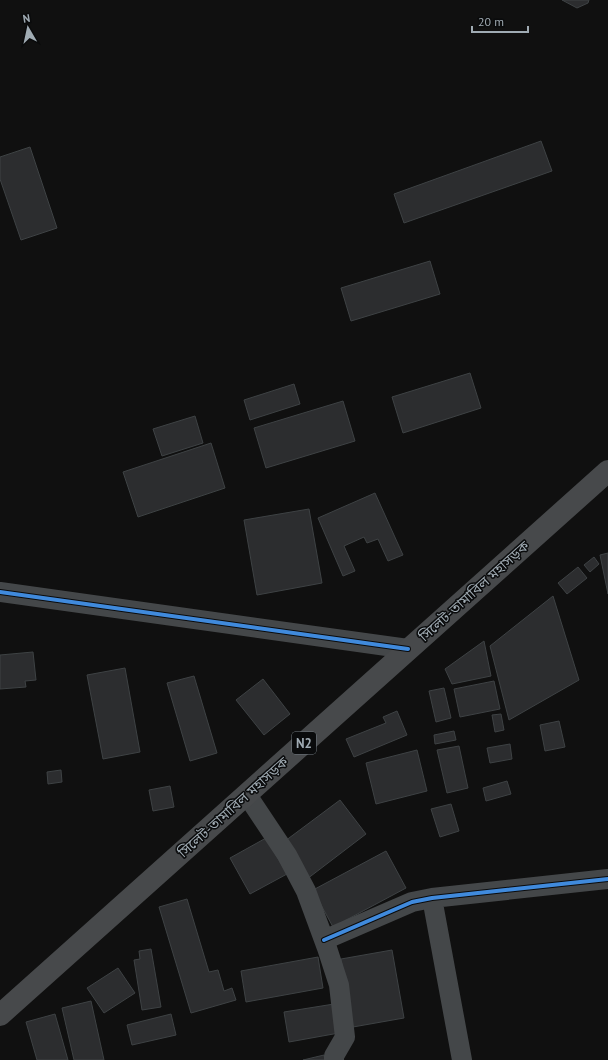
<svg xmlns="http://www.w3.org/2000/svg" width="608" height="1060" font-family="'PT Sans','Noto Sans Bengali',sans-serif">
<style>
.building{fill:#2c2d2f;stroke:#3e4244}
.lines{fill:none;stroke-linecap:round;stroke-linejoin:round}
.street{stroke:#444749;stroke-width:20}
.highway{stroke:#47494b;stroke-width:22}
.cycleway-casing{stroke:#0a0b0c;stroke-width:6}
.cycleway{stroke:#408adc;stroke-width:4}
.labels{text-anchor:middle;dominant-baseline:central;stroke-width:3;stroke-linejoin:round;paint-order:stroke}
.shield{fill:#0a0b0c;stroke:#737b81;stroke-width:1}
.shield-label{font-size:13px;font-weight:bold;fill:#a0abb3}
.street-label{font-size:14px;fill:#a0abb3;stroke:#0a0b0c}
</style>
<rect width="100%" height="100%" fill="#101010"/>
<path class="building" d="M562,0h27l-1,3 -11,5z
M541,141l11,30 -148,52 -10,-29z
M30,147l27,81 -36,12 -21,-61v-22z
M430,261l10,33 -89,27 -10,-33z
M470,373l11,35 -78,25 -11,-36z
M294,384l6,20 -50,16 -6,-20z
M343,401l12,40 -89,27 -12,-40z
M195,416l8,27 -41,13 -9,-27z
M211,443l14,45 -87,29 -15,-45z
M375,493l28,62 -15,6 -10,-22 -11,4 -3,-6 -20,9 11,25 -12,5 -25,-58z
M309,509l13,74 -65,12 -13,-75z
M608,553v41l-8,-39z
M594,557l5,7 -9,8 -6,-7z
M578,567l9,11 -20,16 -9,-11z
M553,596l26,84 -70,40 -19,-74z
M484,641l7,35 -39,8 -7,-15z
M33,652l3,28 -11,1 1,6 -26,2v-34z
M125,668l15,84 -37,7 -16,-84z
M194,676l23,77 -27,8 -23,-78z
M263,679l27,35 -26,21 -28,-35z
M494,681l6,28 -40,8 -6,-28z
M444,688l7,30 -15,4 -7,-31z
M397,711l10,24 -53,22 -8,-18 40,-16 -3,-6z
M501,714l3,16 -9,2 -3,-17z
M559,721l6,26 -20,4 -5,-26z
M454,731l2,9 -21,4 -1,-9z
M510,744l2,15 -22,4 -3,-15z
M459,746l9,42 -21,5 -10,-43z
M417,750l10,41 -51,13 -10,-41z
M61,770l1,12 -14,2 -1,-12z
M507,781l4,13 -25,7 -3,-13z
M170,786l4,21 -21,4 -4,-21z
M340,800l26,34 -59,45 -26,-35z
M451,804l8,27 -19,6 -9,-28z
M266,838l21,36 -37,20 -20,-36z
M386,851l20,37 -73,39 -20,-37z
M187,899l22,73 9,-2 6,21 8,-3 4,12 -45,13 -32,-106z
M151,949l10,58 -19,3 -8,-50 6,-1 -1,-8z
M392,950l12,68 -51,9 -12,-68z
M318,957l5,31 -77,14 -5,-31z
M118,968l17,25 -31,20 -17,-25z
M91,1001l13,59h-30l-12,-52z
M334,1004l5,29 -50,9 -5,-30z
M55,1014l13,46h-31l-11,-38z
M171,1014l5,21 -44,10 -5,-20z
M324,1055l1,5h-22z"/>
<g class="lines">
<path class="street" d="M0,592l408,57
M247,795l40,60 19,36 21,57 12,37 6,52 -11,19v4
M432,898l30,162
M324,940l88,-38 20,-4 176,-19"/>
<path class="highway" d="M0,1015l608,-544"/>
<g class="cycleway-casing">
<path id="cycleway" d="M0,592l408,57
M324,940l88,-38 20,-4 176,-19"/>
</g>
<use href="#cycleway" class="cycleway"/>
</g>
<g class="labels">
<rect class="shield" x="292" y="732" width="24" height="22" rx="3"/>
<g class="shield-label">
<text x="304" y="743">N2</text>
</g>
<g class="street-label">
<text transform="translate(474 591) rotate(-42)">সিলেট-তামাবিল মহাসড়ক</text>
<text transform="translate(233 807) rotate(-42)">সিলেট-তামাবিল মহাসড়ক</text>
</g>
</g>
<g transform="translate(28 28) rotate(351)" stroke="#0a0b0c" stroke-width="3" paint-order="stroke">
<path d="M0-3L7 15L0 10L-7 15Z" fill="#a0abb3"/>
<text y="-6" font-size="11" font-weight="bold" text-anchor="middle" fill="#a0abb3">N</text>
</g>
<path d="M472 26v6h56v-6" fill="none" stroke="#a0abb3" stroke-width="2"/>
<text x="478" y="26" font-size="12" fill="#a0abb3" stroke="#0a0b0c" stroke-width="3" paint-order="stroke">20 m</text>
</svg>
